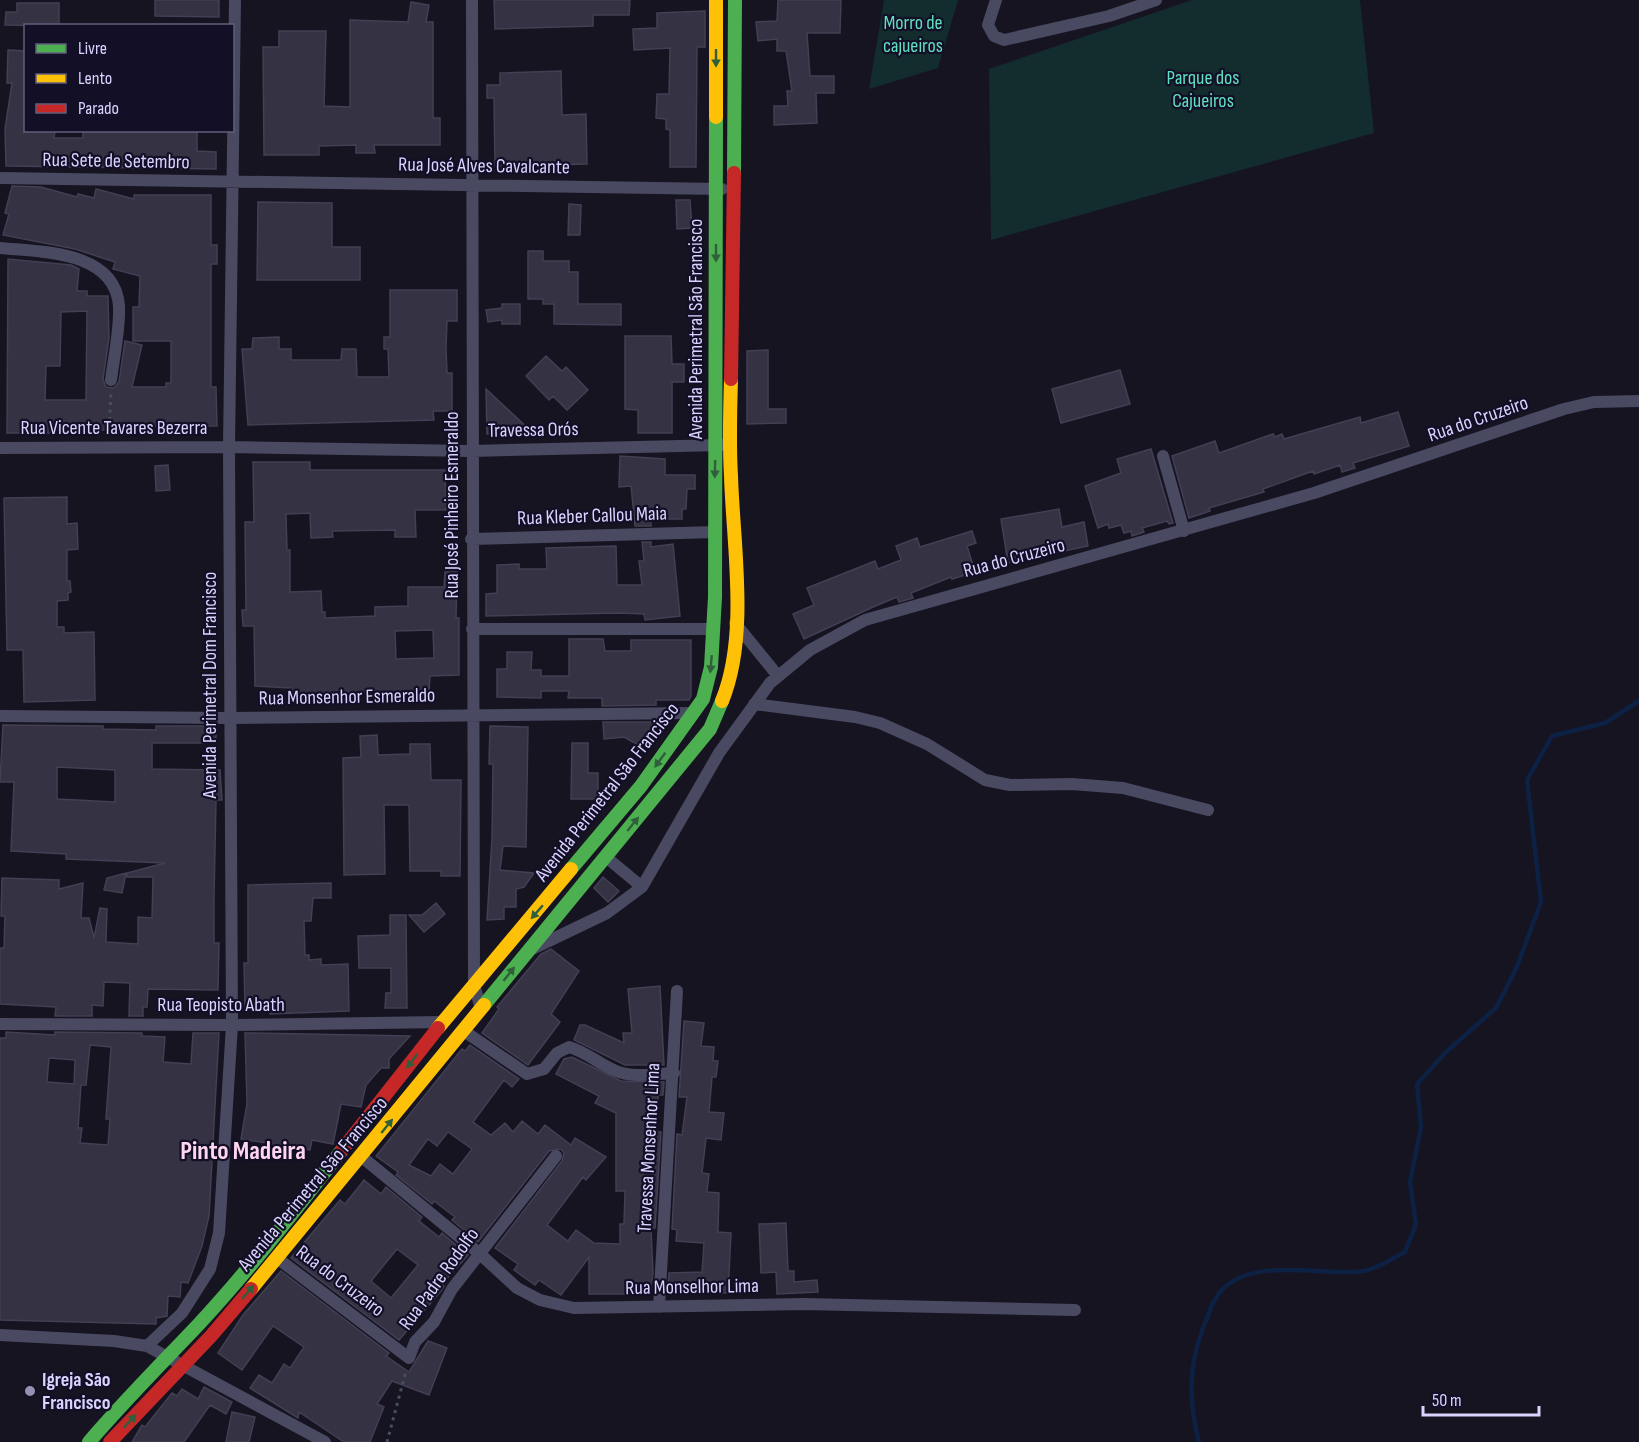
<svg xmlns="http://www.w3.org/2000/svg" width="1639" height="1442" font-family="'Sofia Sans Condensed',sans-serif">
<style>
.green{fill:#132c2d}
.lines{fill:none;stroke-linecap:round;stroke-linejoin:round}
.stream{stroke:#0d2144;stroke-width:4.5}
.building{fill:#343243;stroke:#433f54;stroke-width:1.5;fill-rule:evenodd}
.path{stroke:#44505f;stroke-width:3;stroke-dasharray:3 4.5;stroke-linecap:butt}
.street{stroke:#4a4962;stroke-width:12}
.fast{stroke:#4caf50;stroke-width:14}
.slow{stroke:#ffc107;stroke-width:14}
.jam{stroke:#c62828;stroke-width:14}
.oneway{fill:#305f3b}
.poi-dot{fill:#9591b1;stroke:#130f26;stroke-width:2}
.labels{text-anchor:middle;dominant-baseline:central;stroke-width:4.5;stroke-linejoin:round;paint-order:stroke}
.park-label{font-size:20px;fill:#5fe0c0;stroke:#130f26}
.street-label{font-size:20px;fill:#d9d4ff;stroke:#130f26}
.poi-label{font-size:20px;font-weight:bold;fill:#d9d4ff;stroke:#130f26;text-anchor:start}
.district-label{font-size:26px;font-weight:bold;fill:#ffd6f0;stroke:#130f26}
</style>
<rect width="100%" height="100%" fill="#161421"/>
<path class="green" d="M884,0h74l-20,68 -69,21z
M1192,0h168l14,133 -383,107 -2,-171z"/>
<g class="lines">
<path class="stream" d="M1199,1442c-10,-39 -11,-73 3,-111 6,-15 11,-34 23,-44 34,-30 99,-10 139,-16 13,-2 29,-13 41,-19l11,-28 -6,-42 11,-55 -4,-43 29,-32 50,-44 20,-39 25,-67 -14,-122 25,-44 53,-13 34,-22"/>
</g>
<path class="building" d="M155,0h64v17l-64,-1z
M494,0h136l-1,15h-36v11l-98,3z
M778,0h63l-1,33h-33l3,43h24v17h-18l1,30 -43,2v-19h14l-1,-15h5l-6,-40h-9v-12l-19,2 -2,-19 21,-1z
M411,2l18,3 -3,17h7v96h7v27h-66l1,8h-19v-8l-37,1v9h-55l-1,-108h16v-16h47l-2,75 26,1v-87l58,2z
M17,3h42v23l-54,-1 1,-13h11z
M705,11v36h-8l-1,120h-26v-37l-4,-1v-10l-10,-1 1,-24h12l1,-46 -36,2 -1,-21 24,-1v-15z
M8,50l18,1v79l29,1 -1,7h29v-8h114v21l19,1v17l-210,-3 -1,-37 7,-46h-5z
M561,71l1,44 24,-1 1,50 -92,2 -1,-68h-7v-13h13v-12z
M12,186l29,1 36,10 1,-3 16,4 2,-9 38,10v-4h77v50h6v19h-6v123h5l1,39 -110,1v3h-10v3h-90l1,-174 63,6 8,4 -2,22h10v5h21l1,42 -6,41 3,8 8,1 5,-6 6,-41 17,4 -10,42h34v-4h5v-42h-38v-34h6l1,-31 -27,-7 2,-7 -40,-13 -72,-14 6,-21 -4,-1zM87,311l-1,89h-41l1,-34h14l1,-54z
M676,200h14l2,28 -15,1z
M258,202l74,1v44h28v33h-103z
M569,204l12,1 -1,30h-12z
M528,251h15v10h26v11h9v32h43v21l-67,-1v-20h-11v-5h-15z
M390,290h67v31h-10l-1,27 1,25h5v38h-19l1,9 -186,5 -6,-76h10l1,-11 26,-1v12h12v11h50l1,-11h14l1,28h32l-1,-28h-4v-12h6z
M502,304h18v20h-18v-4l-14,2 -2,-12 16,-2z
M625,336h46l1,28h12v18h-12v51h-34v-23l-13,-1z
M768,350v59h18v14l-39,1v-73z
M546,356l16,15 4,-4 22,23 -21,20 -14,-14 -4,4 -23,-24z
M1120,370l10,34 -69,19 -9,-34z
M486,389l48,45h-47z
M1398,412l11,34 -56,17 2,5 -13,4 -2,-7 -26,9 -1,-3 -50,18 1,3 -55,16 1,3 -21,7 -17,-62 43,-15 4,12 54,-19 2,3 7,-3 2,5 76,-22 1,6z
M1151,449l22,74 -4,1 -2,-3 -25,7 2,4 -12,4 -1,-5 -7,2 -3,-8 -12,3 -1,-4 -10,4 -13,-42 36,-13 -4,-14z
M620,456l45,3v16h30v14h-8l-1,20h-4v10h-31v7h-16l-4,-40 -12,1z
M253,462h57v8h135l1,40h-31l1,27h-21v-7l-63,1 1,6 -22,1 -1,-25 -24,1 1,36h3v42l31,-1 1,21h3v6l50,-2v-9l33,-1v-19h36l1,-15h12l-1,46h3v57l-29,1 -1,15 -33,1v2l-48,-2 -58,4v-8l-35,-2 -1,-60h-11l-1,-16h4l-1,-88h9zM433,630l1,28 -38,1 -1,-28z
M168,465l2,25 -14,1 -1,-25z
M67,497v27l10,-1 1,26 -11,1v31h3l1,11 -3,1v7l-11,1v26h7v6l30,-1 1,68 -71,2 -1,-52h-16l-3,-152z
M1059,509l3,18 22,-5 4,24 -80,17 -7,-44z
M972,531l4,12 -9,3 8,26 -23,7 -1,-2 -40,16 2,5 -14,4 -2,-5 -24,10 -69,32 -11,-25 21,-9 -7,-17 68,-27 3,8 23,-9 -5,-14 21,-8 3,9z
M642,542h9v5l22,-3 7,72 -35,4 -1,-6 -25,-1 -133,3v-22l11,-1v-28l22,-1v5h28l-1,-21 70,-2 1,39h25l-3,-24h5z
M569,639h34l2,12h26v-11h60v56l-2,4h-33v5l-54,1v-8h-34l1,-7h-28v7l-44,-1v-28h10v-17h25l-1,18h10v6h28z
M603,722h53v9l-16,15 -16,-9 -20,2z
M3,725l100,1v3l53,1v-4h60v17h-64v26l68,1 2,30h-6l-2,97v46h5l-1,47 -70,-1 -1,18h-4v9h-14l1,-33 -26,-1 -1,24 -11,-1v11h-37l1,-9 -56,-3v-56h4l1,-32h-4l1,-38 57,2v9l24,-6 -2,35h8l5,20 6,-30 7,1 -1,33 32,2v-27l14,1 1,-41h-26v-4l38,-10 -99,-4v-5l-55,-3 3,-69h-14zM57,767l58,3v32l-58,-3z
M490,726l38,1 -2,120 -23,-1 -3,24 34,3 -10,14 -8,2v18h-12v12l-17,1 5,-82 1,-74h-4z
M377,735l1,20 32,-1v-10h20l1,36h30l-1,96h-19v-5h-31l-1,-66h-25l1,69 -41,1 -1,-117 18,-1 -1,-21z
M572,743h16v30h10v26h-27z
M126,873l-4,20 -18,-3 3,-12z
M603,877l16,14 -11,11 -14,-14z
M331,883v15h-18l-2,23h-7l1,34h4v5l12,-1v6l27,-1 1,47 -79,3v-6l-25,1 -1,-46h4v-78z
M436,903l9,11 -21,18 -15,-17h13z
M390,915h16l1,93h-22l1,-15h5v-25h-32l-1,-32 32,-1z
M551,949l28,22 -28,43 9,8 -32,43 -46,-32 17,-24 -2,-2 44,-53z
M660,986l4,79h-39l-51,-25 6,-15h5l39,18 -1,-10h9l-4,-44z
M684,1021l20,2 -3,23 13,1 -1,14h5l-2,16h-4l-3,35 15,1 -3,27 -15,-2 -4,35 7,1 -2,18 12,1 -1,39 13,1 -3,60 -60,-1 1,-19 33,-1 2,-29 -28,-2 1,-11 -5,-1 5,-95 5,1 5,-38h-8z
M6,1032l49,3v-3l87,1v3l23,1 -2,25 28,2 2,-31h26l-10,183 -7,30 -14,37 -7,-1 -1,15 -12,-1 -1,20 -11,2v6l-156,-4v-282h6zM90,1045l21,2 -5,72h4l-2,26 -28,-2 2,-15h-4l3,-43h5zM49,1058l26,2 -1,24 -27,-2z
M245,1033h9l156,3 -21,23v9h-8l-15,17 -5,22 -20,-3 -8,40 -21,-4 -2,10 -69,-11 6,-35z
M470,1045l49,34 -7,8 -8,-7 -31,42 18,13 14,-12 8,9 9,-11 16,13 7,-9 26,20 4,-7 31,19 -20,23 -3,-3 -36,48 21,16 8,-11 18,13 26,1v-20h4l1,-33h-9v-78l-21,-10 4,-7 -43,-22 8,-15 8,-2 49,24 43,1 -1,13h-5l-1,37h4l-6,96h-4l2,45 -3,21h-61v-37l-28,38 -22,-15 -4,5 -21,-15 4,-6 -23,-16 67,-87 2,-8 -3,-4 -12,2 -71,91 -26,-22 3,-3 -21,-16 -2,3 -36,-29 2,-3 -22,-16 86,-107 3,2zM448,1132l24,17 -19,25 -13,-10 -9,12 -22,-11 19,-26 9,7z
M364,1180l17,14 5,-7 36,30 -3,4 20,16 3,-4 26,22 -26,29 2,2 -3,5 -42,49 -108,-82 49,-58 5,4zM397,1249l21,16 -27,33 -20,-17z
M786,1223l2,48h6v11l23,-2 1,12 -41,2 -1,-22 -15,1 -2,-49z
M281,1271l108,82 -3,3 23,16 19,-31 19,7 -18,47 -37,-14 -15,23 7,3 -14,35h-26l-45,-30 -1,6 -48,-30 9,-13 13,8 12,-19 6,4 14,-21 -31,-21 -31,44 -24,-17 25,-38z
M204,1387l28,15 -6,12 -16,-9 -26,37h-52l10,-17 3,2 27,-34 5,3 5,-7 16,10z
M232,1412l23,5 -6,25h-23z"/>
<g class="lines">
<path class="path" d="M109,435l2,-44
M387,1442l19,-71"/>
<path class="street" d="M472,0l2,985 7,24
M996,0l-8,25 6,11 10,4 105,-24 47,-16
M0,178l722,11
M0,248c40,4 115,2 119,58 1,24 -5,50 -8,74
M0,448l229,-1 242,4 252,-6
M1163,456l21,75
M471,539l244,-7
M735,623l43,53
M472,629h241
M754,704l101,13 25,6 47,21 58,36 25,5 62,-1 51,4 85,22
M0,716l229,2 465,-5
M606,857l36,30
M532,949l75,-36 35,-26 77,-134 51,-70 40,-33 55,-30 449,-127 250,-84 30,-7 45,-1
M0,1024l232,1 210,-3
M464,1031l63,43 17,-5 13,-16 12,-6c18,5 31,18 47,24 17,7 39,3 58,2
M362,1157l118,97 37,34 23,12 34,8 230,-4 271,6
M277,1258l132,100 6,-16 19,-20 18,-33 104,-133
M659,1307l18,-316
M0,1335l114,6 33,5 178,96
M147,1346l35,-33 28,-44 9,-36 13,-208 -3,-578 6,-447"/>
<path class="fast" d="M734,173l1,-173
M571,869l70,-83 62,-87 8,-32 4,-70 1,-480
M484,1005l226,-276 12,-28
M89,1442c35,-41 73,-79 110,-118 51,-55 97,-115 143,-174"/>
<path class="slow" d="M716,117v-117
M722,701c27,-66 11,-156 9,-225 -2,-33 -1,-65 0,-97
M438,1028l133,-159
M251,1289l233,-284"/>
<path class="jam" d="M731,379l3,-206
M342,1150l96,-122
M110,1442l101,-106 40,-47"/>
</g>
<defs><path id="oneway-solid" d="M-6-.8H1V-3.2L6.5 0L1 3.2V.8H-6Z" transform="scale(1.5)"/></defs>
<g class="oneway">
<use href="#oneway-solid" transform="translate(716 58) rotate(90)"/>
<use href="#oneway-solid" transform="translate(716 253) rotate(90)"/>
<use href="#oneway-solid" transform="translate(715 469) rotate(91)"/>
<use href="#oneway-solid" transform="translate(711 664) rotate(95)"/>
<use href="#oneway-solid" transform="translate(660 760) rotate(126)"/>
<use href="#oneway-solid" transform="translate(633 824) rotate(-51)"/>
<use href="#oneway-solid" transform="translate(537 912) rotate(131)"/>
<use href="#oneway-solid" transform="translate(509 974) rotate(-52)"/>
<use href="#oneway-solid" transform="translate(412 1061) rotate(127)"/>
<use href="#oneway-solid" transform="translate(387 1126) rotate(-51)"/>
<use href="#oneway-solid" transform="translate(248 1292) rotate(-50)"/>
<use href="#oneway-solid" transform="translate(130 1421) rotate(-47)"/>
</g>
<circle class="poi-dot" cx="30" cy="1391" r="6"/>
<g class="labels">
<g class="park-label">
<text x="913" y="23">Morro de<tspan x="913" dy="23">cajueiros</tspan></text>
<text x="1203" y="78">Parque dos<tspan x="1203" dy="23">Cajueiros</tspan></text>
</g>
<g class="street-label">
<text transform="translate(116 161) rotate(1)">Rua Sete de Setembro</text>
<text transform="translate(484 166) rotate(1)">Rua José Alves Cavalcante</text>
<text transform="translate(696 329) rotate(-90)">Avenida Perimetral São Francisco</text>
<text transform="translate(1478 419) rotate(-19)">Rua do Cruzeiro</text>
<text x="114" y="428">Rua Vicente Tavares Bezerra</text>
<text transform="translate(533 430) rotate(-1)">Travessa Orós</text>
<text transform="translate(452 505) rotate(-90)">Rua José Pinheiro Esmeraldo</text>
<text transform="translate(592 516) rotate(-2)">Rua Kleber Callou Maia</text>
<text transform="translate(1014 558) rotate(-15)">Rua do Cruzeiro</text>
<text transform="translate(210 685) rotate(-90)">Avenida Perimetral Dom Francisco</text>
<text transform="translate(347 697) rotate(-1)">Rua Monsenhor Esmeraldo</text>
<text transform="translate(607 792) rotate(-52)">Avenida Perimetral São Francisco</text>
<text x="221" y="1005">Rua Teopisto Abath</text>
<text transform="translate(649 1148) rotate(-87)">Travessa Monsenhor Lima</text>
<text transform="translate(313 1184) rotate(-50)">Avenida Perimetral São Francisco</text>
<text transform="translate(439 1279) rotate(-54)">Rua Padre Rodolfo</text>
<text transform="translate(340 1281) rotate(37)">Rua do Cruzeiro</text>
<text transform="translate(692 1287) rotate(-1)">Rua Monselhor Lima</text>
</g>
<g class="poi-label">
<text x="42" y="1380">Igreja São<tspan x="42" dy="23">Francisco</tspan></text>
</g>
<g class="district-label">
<text x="243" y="1151">Pinto Madeira</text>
</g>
</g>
<rect x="24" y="24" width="210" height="108" fill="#130f26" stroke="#625e7d" stroke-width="1.5"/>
<rect x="36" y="44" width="30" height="9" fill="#4caf50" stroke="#625e7d" stroke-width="1.5"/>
<text x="78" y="54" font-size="18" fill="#d9d4ff">Livre</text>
<rect x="36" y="74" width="30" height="9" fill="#ffc107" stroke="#625e7d" stroke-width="1.5"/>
<text x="78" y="84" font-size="18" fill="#d9d4ff">Lento</text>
<rect x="36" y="104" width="30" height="9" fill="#c62828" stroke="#625e7d" stroke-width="1.5"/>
<text x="78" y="114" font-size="18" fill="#d9d4ff">Parado</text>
<path d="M1423 1406v9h116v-9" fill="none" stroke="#d9d4ff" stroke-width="3"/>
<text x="1432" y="1406" font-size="18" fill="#d9d4ff" stroke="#130f26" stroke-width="4.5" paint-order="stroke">50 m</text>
</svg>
